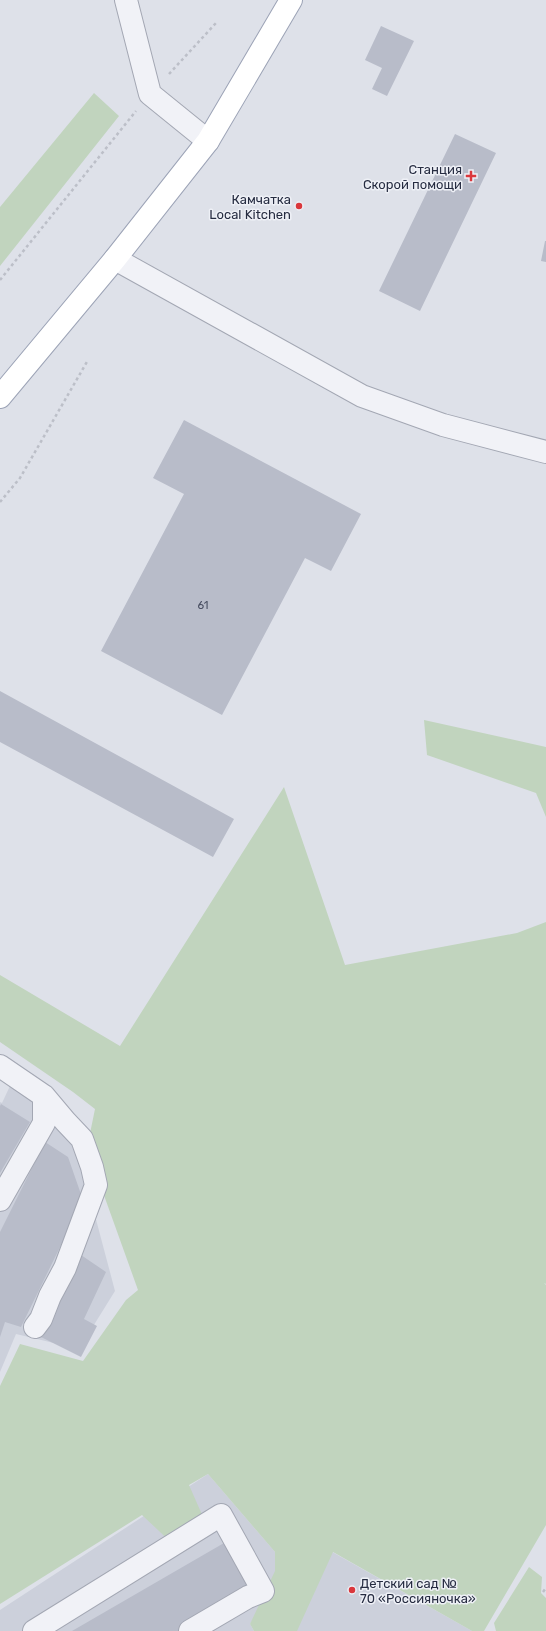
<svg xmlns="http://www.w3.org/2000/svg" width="546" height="1631" font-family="Rubik,sans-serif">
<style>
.built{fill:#ccd0db}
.green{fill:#c1d4be}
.building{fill:#b8bcc9}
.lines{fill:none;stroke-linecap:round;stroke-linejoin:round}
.minor-casing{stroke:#a3a7b3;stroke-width:24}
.major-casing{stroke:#9ca3b6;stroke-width:24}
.path{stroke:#bcbfc8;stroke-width:2.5;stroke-dasharray:3 3;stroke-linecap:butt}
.minor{stroke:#f1f2f7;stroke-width:22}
.major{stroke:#fff;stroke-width:22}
.poi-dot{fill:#da373c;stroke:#eef0f6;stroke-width:1.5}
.labels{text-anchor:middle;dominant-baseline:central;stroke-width:3;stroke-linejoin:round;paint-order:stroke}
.number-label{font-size:11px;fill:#4a5063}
.poi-label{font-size:13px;fill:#262c41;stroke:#eef0f6;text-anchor:end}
</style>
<rect width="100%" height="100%" fill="#dee1e9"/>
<path class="built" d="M17,1071l59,73 39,147 -36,58 -63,-15 -16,38v-270l2,1z
M208,1474l67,78 3,29 -28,43 4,7h-254v-21z
M327,1549l145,82h-191z"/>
<path class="green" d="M94,93l25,23 -119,150v-59z
M424,720l122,27v70l-10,-24 -109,-38z
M284,787l61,178 172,-32 29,-11v362l-2,-1 2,2v240l-62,106h-12l-139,-79 -36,79h-43l-4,-7 25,-53v-19l-67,-78 -19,11 18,41 -31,21 -34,-32 -142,89v-218l20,-42 63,17 43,-61 12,-10 -51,-142 8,-39 -22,-17 -73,-50v-67l120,71z
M529,1567l13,10 -1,16 5,5v33h-50l-2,-8z"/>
<path class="building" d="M381,26l33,15 -27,55 -15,-7 10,-21 -17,-8z
M455,134l41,19 -76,158 -41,-20z
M545,241h1v21l-5,-1z
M184,420l177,94 -30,57 -26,-13 -83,157 -121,-64 83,-157 -31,-16z
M0,691l234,128 -21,38 -213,-115z
M1,1104l29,18 -30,51v-67z
M45,1142l23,15 15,43 -62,127 -16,-5 -5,15v-105z
M81,1255l25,17 -22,47 13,7 -16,31 -40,-20z
M224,1543l29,49 -66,39h-115z"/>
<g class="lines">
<g class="minor-casing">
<path id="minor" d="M126,0l24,94 58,47
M115,259l247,137 81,29 103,27
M0,1066l44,30v27l-44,77
M35,1327l6,-8 9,-23 15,-28 31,-83 -4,-18 -10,-28 -17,-18 -21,-25
M34,1631l187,-116 42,76 -15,6 -58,34"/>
</g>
<g class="major-casing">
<path id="major" d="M0,397l115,-138 93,-118 83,-141"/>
</g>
<path class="path" d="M169,74l47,-51
M0,280l136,-169
M0,502l20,-24 68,-118
M543,1592l3,-4"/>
<use href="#minor" class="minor"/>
<use href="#major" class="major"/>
</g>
<g class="poi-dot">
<path d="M469 170h4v4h4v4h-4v4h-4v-4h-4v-4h4z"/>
<circle cx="299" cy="206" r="4"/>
<circle cx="352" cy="1590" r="4"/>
</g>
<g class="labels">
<g class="number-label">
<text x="203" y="605">61</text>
</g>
<g class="poi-label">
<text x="462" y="169">Станция<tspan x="462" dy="15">Скорой помощи</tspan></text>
<text x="291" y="199">Камчатка<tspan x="291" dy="15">Local Kitchen</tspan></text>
<text x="360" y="1583" text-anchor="start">Детский сад №<tspan x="360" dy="15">70 «Россияночка»</tspan></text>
</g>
</g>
</svg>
